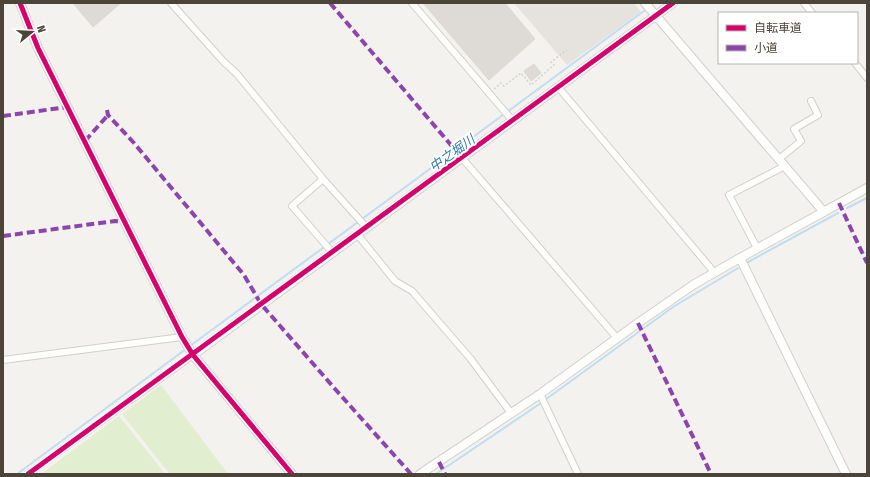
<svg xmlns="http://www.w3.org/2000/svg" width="870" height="477" font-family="'Fira Sans Condensed','Noto Sans JP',sans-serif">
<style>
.green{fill:#e1eecf}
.parking{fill:#e6e3df}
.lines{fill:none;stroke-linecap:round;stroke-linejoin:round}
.stream{stroke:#c0ddf1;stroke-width:2}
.building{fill:#dedbd6;stroke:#dcd9d4}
.minor-casing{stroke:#d2d0cb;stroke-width:8}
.tertiary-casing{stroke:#d2d0cb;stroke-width:10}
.path{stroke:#d3d2cc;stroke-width:1.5;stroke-dasharray:2 2;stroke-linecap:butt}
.minor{stroke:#fdfdfc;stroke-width:6}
.tertiary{stroke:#fdfdfc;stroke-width:8}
.quiet{stroke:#8e44ad;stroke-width:4;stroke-dasharray:8 4;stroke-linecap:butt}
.cycleway-casing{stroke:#fff;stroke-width:8}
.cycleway{stroke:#d6006c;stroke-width:5}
.labels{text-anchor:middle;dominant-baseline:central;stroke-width:4;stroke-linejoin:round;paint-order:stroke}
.water-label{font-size:13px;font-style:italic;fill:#2e7ab2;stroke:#fff}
</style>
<rect width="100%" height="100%" fill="#f4f2ee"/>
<path class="green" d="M161,385l67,89h-58l-48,-60z
M119,416l46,58h-124z"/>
<path class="parking" d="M514,3h120l7,9 -74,53z"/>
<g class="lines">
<path class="stream" d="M847,208l20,-10
M748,262l90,-49
M190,346l458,-338
M17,474l169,-125
M436,474l102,-69 135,-98 65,-39"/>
</g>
<path class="building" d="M73,3h48l-28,24z
M423,3h82l30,36 -46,41z
M534,64l7,9 -10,8 -7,-10z"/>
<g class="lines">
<g class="minor-casing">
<path id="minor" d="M171,3l52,58 14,13 86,105 43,48
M412,3l100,117
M804,3l8,10
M855,63l12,15
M558,87l156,185
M462,158l155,180
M779,159l22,-18 -7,-12 24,-14 -7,-14
M323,179l-31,27 40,46
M357,234l38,47 17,10 58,67 41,55
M757,248l-28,-53 56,-29
M3,360l179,-23
M540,394l38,80
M28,474l165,-119"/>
</g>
<g class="tertiary-casing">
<path id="tertiary" d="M20,3l18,45 144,289 11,18 99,119
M645,3l179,209
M740,258l106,216
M193,355l480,-352
M420,474l120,-80 98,-71 55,-38 47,-27 127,-70"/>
</g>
<path class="path" d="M494,89l7,-6 3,3 17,-13 10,12 23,-20 -3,-3 16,-12"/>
<use href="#minor" class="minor"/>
<use href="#tertiary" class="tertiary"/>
<path class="quiet" d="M330,3l132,155
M107,110l1,5 26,28 110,132 17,29 75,86 75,84
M3,116l64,-9
M85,141l23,-26
M839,203l28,60
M3,236l112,-15 10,1
M638,323l73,151
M439,462l6,12"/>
<g class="cycleway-casing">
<path id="cycleway" d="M20,3l18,45 144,289 11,18 99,119
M28,474l645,-471"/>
</g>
<use href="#cycleway" class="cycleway"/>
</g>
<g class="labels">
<g class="water-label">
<text transform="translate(452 153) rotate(-36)">中之堀川</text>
</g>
</g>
<rect width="870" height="477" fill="none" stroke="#4b4439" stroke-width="8"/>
<rect x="718" y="12" width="140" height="52" fill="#ffffff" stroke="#b7b4b0"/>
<rect x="726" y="25" width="20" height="6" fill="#d6006c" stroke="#b7b4b0"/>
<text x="754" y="32" font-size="12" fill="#4b4439">自転車道</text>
<rect x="726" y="45" width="20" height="6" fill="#8e44ad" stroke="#b7b4b0"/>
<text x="754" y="52" font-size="12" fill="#4b4439">小道</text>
<g transform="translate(32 32) rotate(72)" stroke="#ffffff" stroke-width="3" paint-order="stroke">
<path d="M0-3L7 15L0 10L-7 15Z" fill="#4b4439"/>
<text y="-6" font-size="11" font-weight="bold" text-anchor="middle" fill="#4b4439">N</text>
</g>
</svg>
